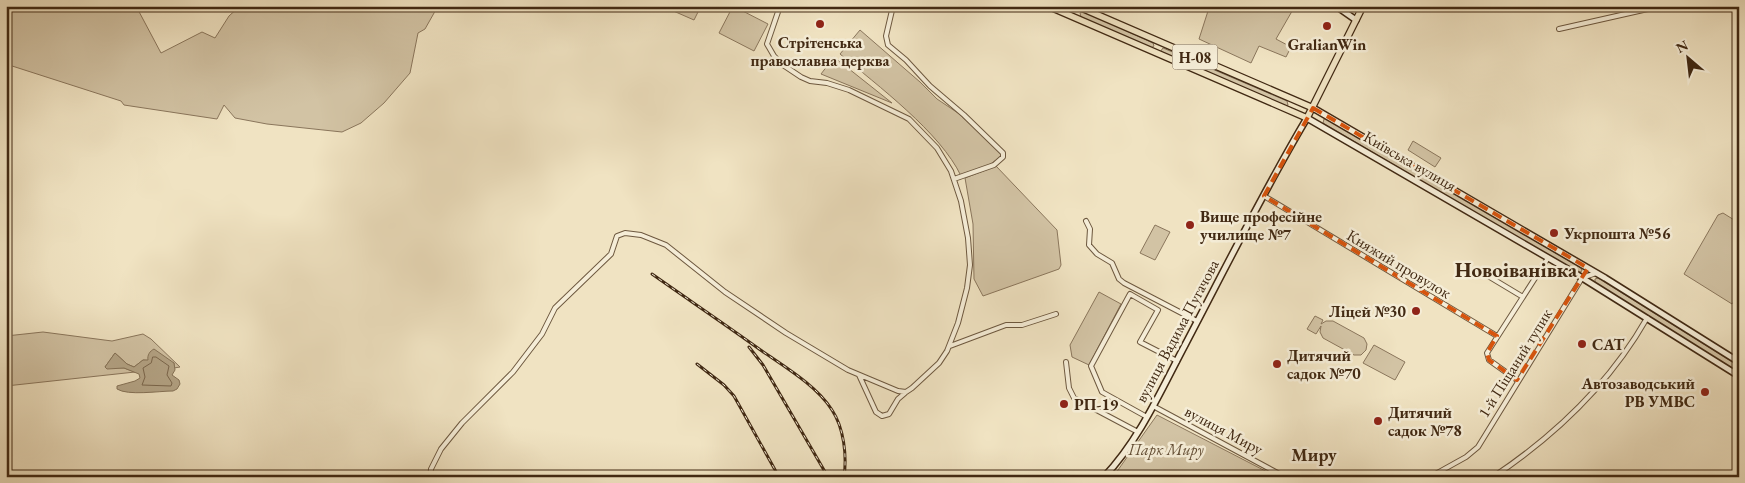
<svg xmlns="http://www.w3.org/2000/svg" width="1745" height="483" font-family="'EB Garamond',serif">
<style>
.green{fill:#d2c3a4;stroke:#8a765c}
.water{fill:#b4a486;stroke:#867358}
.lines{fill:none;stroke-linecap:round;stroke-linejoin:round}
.shore{stroke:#7a664c;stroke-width:1}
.street-casing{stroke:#6d583f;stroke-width:6}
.secondary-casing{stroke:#412913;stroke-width:8}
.primary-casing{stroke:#412913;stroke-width:8}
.street{stroke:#f5edd7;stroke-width:4}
.secondary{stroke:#f5edd7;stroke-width:5}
.primary{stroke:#f0e3c2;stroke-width:5.5}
.rail-casing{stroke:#412913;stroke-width:3}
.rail{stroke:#f5edd7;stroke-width:1;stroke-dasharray:4;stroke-linecap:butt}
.marked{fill:none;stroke:#d7540d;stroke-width:4;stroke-dasharray:10 6;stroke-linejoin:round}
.poi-dot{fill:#8f2418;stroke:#f5edd7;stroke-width:2}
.labels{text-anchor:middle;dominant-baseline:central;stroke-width:5;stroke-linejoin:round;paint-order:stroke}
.shield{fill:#f5edd7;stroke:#77644e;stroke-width:1}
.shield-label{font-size:15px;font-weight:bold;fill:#412913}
.poi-label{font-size:16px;font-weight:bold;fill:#412913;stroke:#f5edd7;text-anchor:start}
.street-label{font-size:16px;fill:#412913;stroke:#f5edd7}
.park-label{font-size:16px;font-style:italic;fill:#655037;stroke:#f5edd7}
.neighbourhood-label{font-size:18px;font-weight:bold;fill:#412913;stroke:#f5edd7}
.district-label{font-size:21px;font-weight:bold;fill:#412913;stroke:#f5edd7}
</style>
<rect width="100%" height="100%" fill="#f0e3c2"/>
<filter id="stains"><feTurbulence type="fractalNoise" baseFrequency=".004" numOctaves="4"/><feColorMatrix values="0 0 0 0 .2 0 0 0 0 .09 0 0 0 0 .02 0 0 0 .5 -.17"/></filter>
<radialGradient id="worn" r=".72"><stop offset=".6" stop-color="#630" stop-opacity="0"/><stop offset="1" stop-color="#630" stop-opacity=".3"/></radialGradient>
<path class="green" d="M6,6h130l25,47 41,-21 13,6 14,-22 11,-10h198l-13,23 -7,4 -8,40 -26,30 -23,20 -19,9 -75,-8 -32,-6 -11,-13 -7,14 -93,-14 -3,-4 -112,-36 -3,-1z
M662,6h39l-7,14z
M733,6l35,18 -14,27 -35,-18z
M1198,6h97l-19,33 15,8 -5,10 -27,-11 -8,17 -52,-24 9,-28z
M1083,11l70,32 1,3 -3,2 -70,-31 -1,-4z
M860,30l60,52 17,17 21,14 43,39 1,4 -13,9 -28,11c-20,-43 -84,-91 -121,-122z
M1163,48l124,53 1,4 -3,1 -125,-54z
M834,57l58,46 -71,-29z
M1327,118l254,150 1,3 -4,2 -255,-150 1,-4z
M1413,141l28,17 -6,9 -27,-17z
M996,166l61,64 4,35 -2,4 -76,27 -9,-17 -1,-55 -8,-46z
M1723,213l16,10v71l-7,10 -48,-30 34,-59z
M1155,225l15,7 -15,28 -15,-7z
M1598,278l141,88v7l-144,-90v-4z
M1099,292l22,12 -32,61 -17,-8 -2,-12z
M1315,316l8,4 -2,4 5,-3h7l31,17 3,6 -1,6 -5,5h-7l-31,-17 -3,-6 1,-6 -5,8 -9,-5z
M43,332l69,9 31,-7 8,5 29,28 -6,1v-5l-31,-3 -9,7 -7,-3 -12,-11 -10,14 19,1 11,4 -129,14v-50z
M1374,345l31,17 -10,18 -32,-17z
M1157,415l120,62h-164z"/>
<path class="water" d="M154,349l20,14 1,7 -3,5 7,5 1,4 -3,5 -4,2c-14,0 -45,5 -56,-2v-3l18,-5 5,-3 -1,-4 -15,-6 -17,1 -2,-2 10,-14 12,11 7,3 9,-7h5c-1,-5 2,-9 6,-11z"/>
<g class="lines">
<path class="shore" d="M153,357h3l13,9 -2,9 5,8 -1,3 -29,-1 3,-8 -2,-9 8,-5z"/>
<g class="street-casing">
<path id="street" d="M893,6l-7,30 2,9 18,15 24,26 34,29 39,38v4l-9,8 -40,14
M1559,29l102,-23
M1264,196l233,140
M1086,221l4,8 -1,16 8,9 15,9 7,16 5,4 73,38
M1478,270l45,27
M950,346l56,-21h16l34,-11
M1066,362l3,26 5,10 64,34
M859,375l17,37 6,4 7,-2 9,-15 7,-6
M1517,380l-28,-20 -2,-7 61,-95
M1153,406l132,71
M1147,417l-45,-25 -11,-26 39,-72 28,16 -18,32 37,19
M430,477l1,-8 10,-20 21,-26 51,-51 29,-38 13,-26 56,-54 6,-18 8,-3 16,2 25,10 59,47 61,41 62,37 50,21 8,1 6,-4 27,-25 8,-12 11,-28 9,-35 3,-23 -2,-27 -7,-37 -10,-30 -14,-23 -28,-29 -60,-29 -22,-7 -17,-2 -9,-4 -18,-12 -9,-9 -7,-12 13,-38
M1430,477l36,-20 12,-10 104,-169 14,-5
M1493,477c63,-42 117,-94 154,-159"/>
</g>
<g class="secondary-casing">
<path id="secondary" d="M1336,6l20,14
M1313,108l292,170 134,84
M1104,477c36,-38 57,-87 81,-132 40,-76 78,-153 122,-227l269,156 163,102"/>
</g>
<g class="primary-casing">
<path id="primary" d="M1048,6l259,112 56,-112
M1077,6l236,102"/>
</g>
<use href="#street" class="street"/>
<use href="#secondary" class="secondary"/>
<use href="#primary" class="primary"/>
<g class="rail-casing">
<path id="rail" d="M652,274c37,26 74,51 110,77 23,16 55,35 70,59 12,18 15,46 12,67
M749,347l14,18 65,112
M697,364l27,21 10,11 45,81"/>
</g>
<use href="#rail" class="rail"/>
</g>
<path class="marked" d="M1313,108l275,160 -71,112 -28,-20 -2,-7 10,-17 -233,-140z"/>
<g class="poi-dot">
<circle cx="820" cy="24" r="5"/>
<circle cx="1327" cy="26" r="5"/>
<circle cx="1190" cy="225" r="5"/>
<circle cx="1554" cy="233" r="5"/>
<circle cx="1416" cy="311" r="5"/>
<circle cx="1582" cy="344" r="5"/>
<circle cx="1277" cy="364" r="5"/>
<circle cx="1705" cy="392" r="5"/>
<circle cx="1064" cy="404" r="5"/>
<circle cx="1378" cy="421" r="5"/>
</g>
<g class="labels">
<rect class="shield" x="1172.5" y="44.5" width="45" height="25" rx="4"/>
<g class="shield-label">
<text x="1195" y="57">Н-08</text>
</g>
<g class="poi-label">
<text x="820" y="42" text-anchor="middle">Стрітенська<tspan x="820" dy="18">православна церква</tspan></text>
<text x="1327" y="44" text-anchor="middle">GralianWin</text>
<text x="1200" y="216">Вище професійне<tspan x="1200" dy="18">училище №7</tspan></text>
<text x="1564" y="233">Укрпошта №56</text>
<text x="1406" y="311" text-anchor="end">Ліцей №30</text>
<text x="1592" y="344">САТ</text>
<text x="1287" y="355">Дитячий<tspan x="1287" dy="18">садок №70</tspan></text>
<text x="1695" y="383" text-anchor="end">Автозаводський<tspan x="1695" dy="18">РВ УМВС</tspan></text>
<text x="1074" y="404">РП-19</text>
<text x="1388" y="412">Дитячий<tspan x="1388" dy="18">садок №78</tspan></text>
</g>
<g class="street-label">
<text transform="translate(1410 161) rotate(30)">Київська вулиця</text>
<text transform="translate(1399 264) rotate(31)">Княжий провулок</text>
<text transform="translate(1177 331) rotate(-62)">вулиця Вадима Пугачова</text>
<text transform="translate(1515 363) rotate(-58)">1-й Піщаний тупик</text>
<text transform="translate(1224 430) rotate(28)">вулиця Миру</text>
</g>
<g class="park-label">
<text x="1166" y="449">Парк Миру</text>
</g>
<g class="neighbourhood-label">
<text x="1314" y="454">Миру</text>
</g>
<g class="district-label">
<text x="1516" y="269">Новоіванівка</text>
</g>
</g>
<rect width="1745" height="483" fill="none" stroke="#f0e3c2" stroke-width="25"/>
<rect x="8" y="8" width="1730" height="468" fill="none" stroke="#412913" stroke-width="2.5"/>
<rect x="12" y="12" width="1720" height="458" fill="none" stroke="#412913"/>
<g transform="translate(1688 58) rotate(332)" stroke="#f5edd7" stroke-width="4" paint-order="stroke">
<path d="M0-4L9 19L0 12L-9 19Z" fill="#412913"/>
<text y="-8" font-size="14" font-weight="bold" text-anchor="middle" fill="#412913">N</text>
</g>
<rect width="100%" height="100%" filter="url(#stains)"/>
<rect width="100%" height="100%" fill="url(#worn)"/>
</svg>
